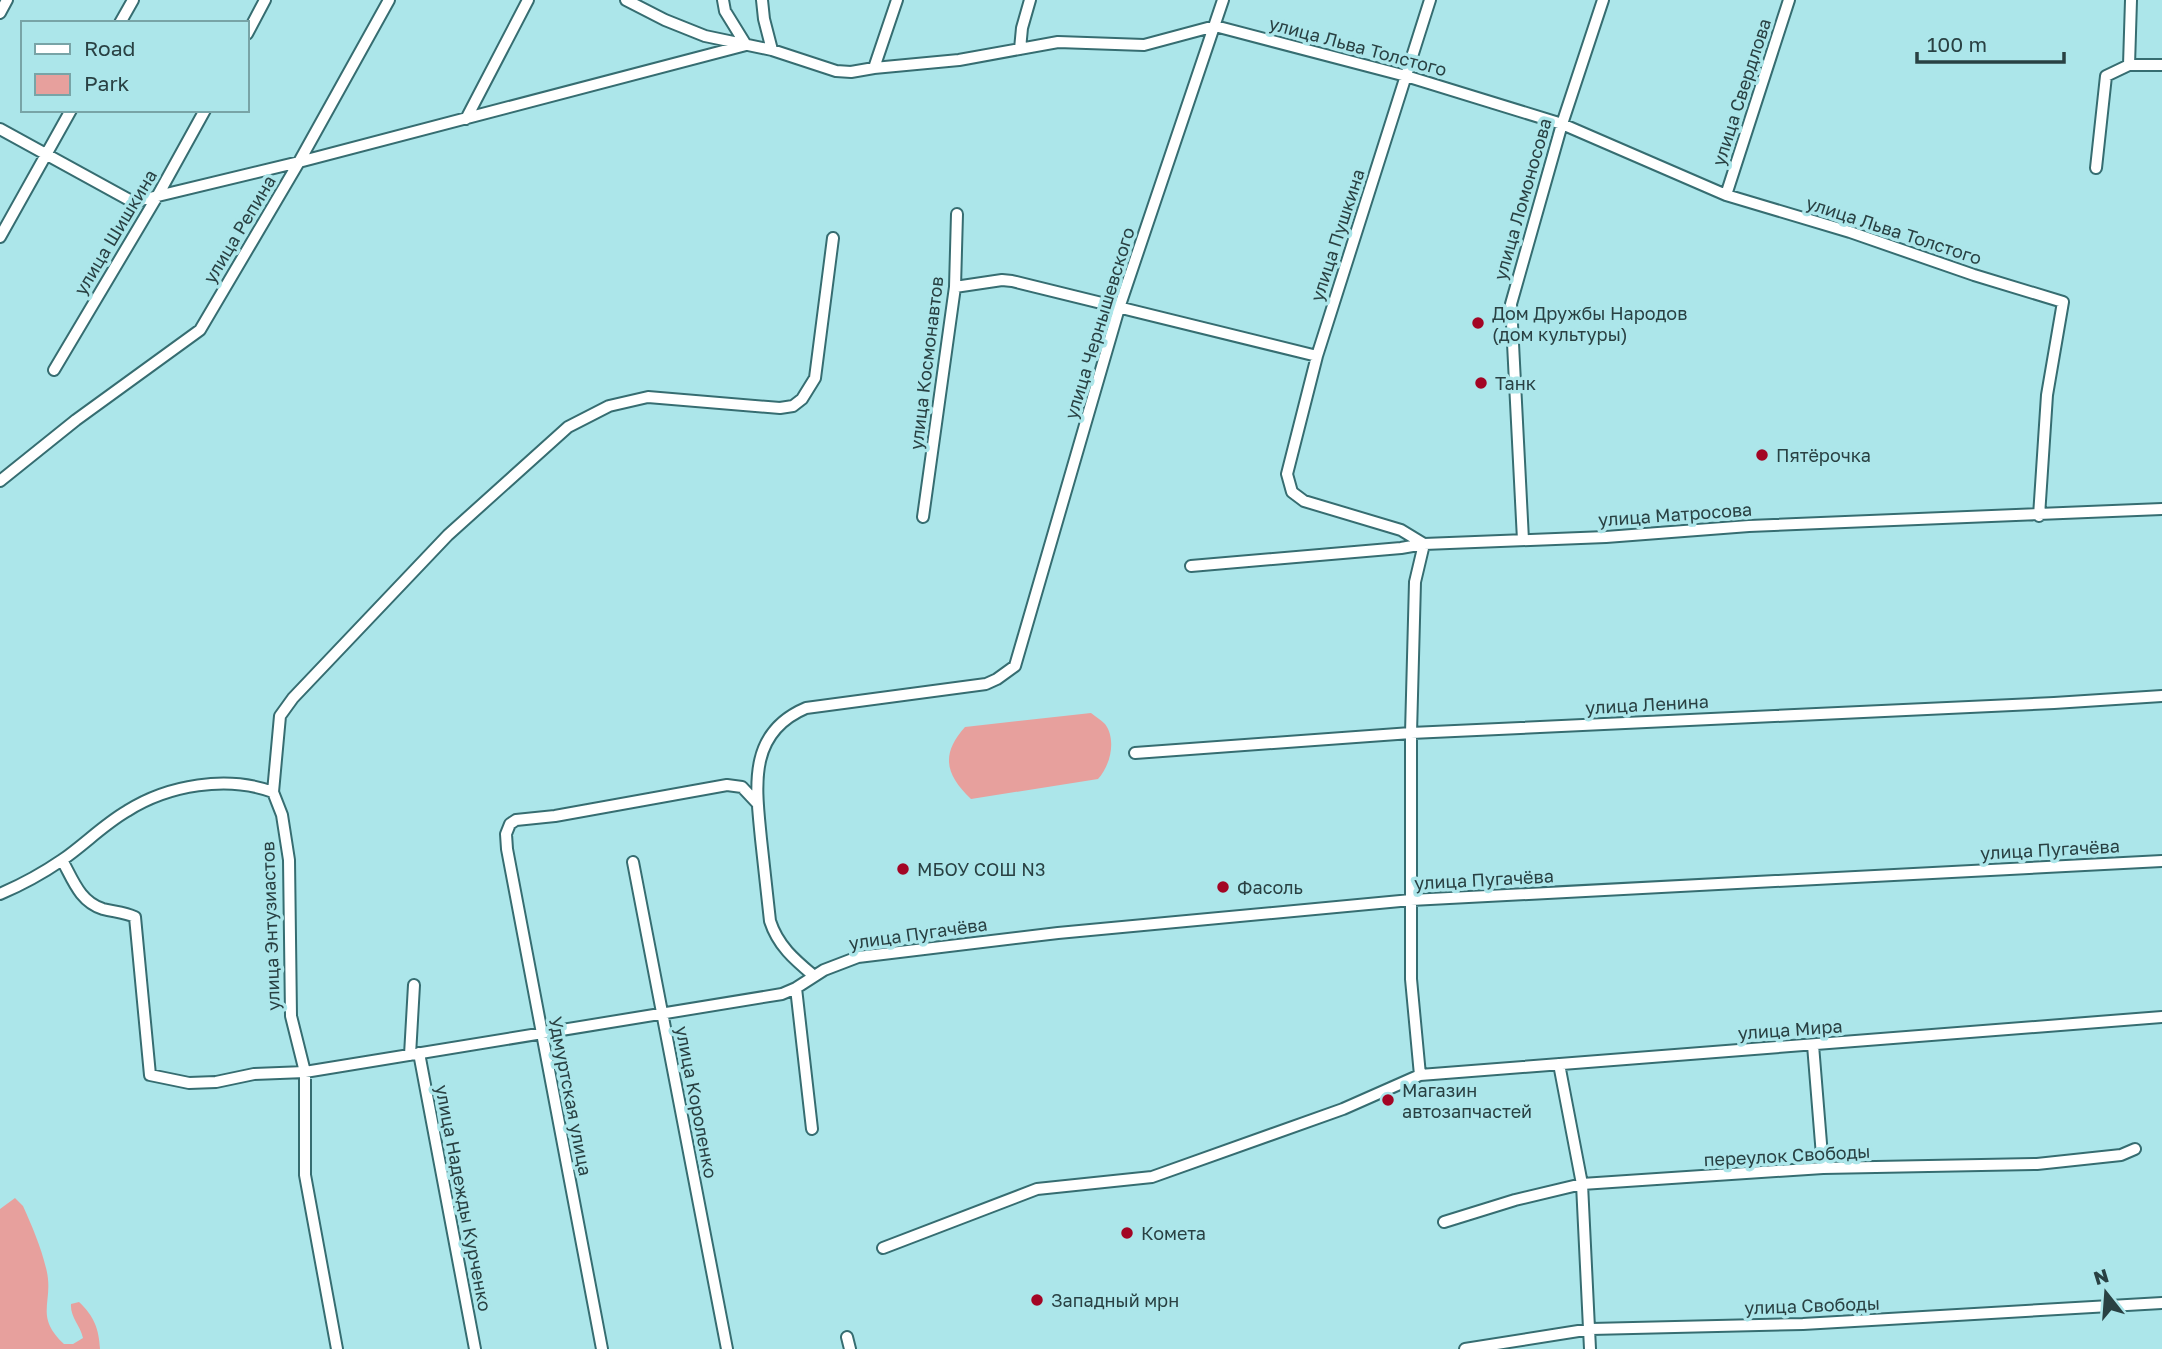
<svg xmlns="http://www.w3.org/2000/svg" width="2162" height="1349" font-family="'Golos Text',sans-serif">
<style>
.green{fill:#e7a09d}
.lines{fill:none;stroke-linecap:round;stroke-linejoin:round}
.minor-casing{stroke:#366d71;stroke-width:14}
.minor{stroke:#fff;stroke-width:10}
.poi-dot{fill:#a30524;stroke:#ace6ea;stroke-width:2.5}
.labels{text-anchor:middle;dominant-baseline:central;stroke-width:7;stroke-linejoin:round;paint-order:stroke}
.street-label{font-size:18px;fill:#294143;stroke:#ace6ea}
.poi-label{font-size:18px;fill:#294143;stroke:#ace6ea;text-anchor:start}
</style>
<rect width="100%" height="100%" fill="#ace6ea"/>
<path class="green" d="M1091,713c4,3 10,7 14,11 12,16 5,42 -7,55l-127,20c-25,-24 -31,-44 -6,-72z
M15,1198l8,8c9,20 18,41 23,62 9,34 -13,47 18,76h9l10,-6c-3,-13 -13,-21 -12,-34l8,-2c15,14 20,27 21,47h-100v-140z"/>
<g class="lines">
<g class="minor-casing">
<path id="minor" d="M626,0l39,20 40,16 67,14 64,21 15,1 23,-4 85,-8 99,-18 86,3 71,-19 191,50 156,48 164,71 124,37 124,43 89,27 -16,93 -8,121
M762,0l2,19 8,31
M0,13l7,-13
M120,23l13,-23
M247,34l18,-34
M1020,49l2,-21 8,-28
M2129,65l2,-65
M874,68l23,-68
M466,119l62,-119
M0,129l133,73 166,-40 447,-117 -21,-34 -2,-11
M2096,168l10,-92 23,-11h33
M1726,195l63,-195
M0,237l71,-127
M955,287l47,-7 10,1 305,75
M54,370l104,-175 47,-85
M0,481l76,-61 124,-90 99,-168 90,-162
M923,517l32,-230 2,-73
M1523,540l-12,-236 51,-180 41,-124
M1424,544l-23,-14 -97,-29 -12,-9 -5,-18 30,-118 113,-356
M1191,566l210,-18 23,-4 182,-7 143,-11 413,-17
M1135,753l276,-20 643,-30 108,-7
M62,860c11,20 18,42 41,49 12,3 21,3 32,8l15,158 39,8 27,-1 38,-8 51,-2 477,-78 14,-6 28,-18 34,-13 200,-24 353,-33 751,-39
M633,862l94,487
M0,894c21,-9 43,-21 62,-34 22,-15 41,-35 65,-49 41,-26 100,-36 146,-19
M814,976c-19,-16 -36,-30 -44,-55 -3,-27 -6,-54 -9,-82 -5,-52 -14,-106 45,-131l180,-24 11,-5 18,-13 104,-358 104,-308
M796,988l16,141
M1813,1045l10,123
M419,1053l56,296
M410,1055l4,-70
M1559,1064l23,120 8,165
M1420,1075l-9,-96v-246l4,-151 9,-38
M1444,1222l71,-22 67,-16 241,-16 214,-4 84,-9 14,-6
M883,1248l154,-59 115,-12 191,-68 77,-34 742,-58
M847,1337l3,12
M337,1349l-32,-174v-103l-14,-56 -2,-156 -7,-45 -9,-23 7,-76 13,-18 155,-163 120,-108 41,-21 39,-9 132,11 13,-2 9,-7 13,-21 18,-140
M602,1349l-95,-500 -1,-15 4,-10 6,-4 39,-4 172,-31 15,2 15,16
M1465,1349l126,-20 212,-5 359,-21"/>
</g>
<use href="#minor" class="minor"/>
</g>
<g class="poi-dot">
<circle cx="1478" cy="323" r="7"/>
<circle cx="1481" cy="383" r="7"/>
<circle cx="1762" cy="455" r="7"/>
<circle cx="903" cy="869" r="7"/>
<circle cx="1223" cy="887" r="7"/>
<circle cx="1388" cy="1100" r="7"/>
<circle cx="1127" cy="1233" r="7"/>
<circle cx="1037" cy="1300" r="7"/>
</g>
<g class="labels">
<g class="street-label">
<text transform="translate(1358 46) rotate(15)">улица Льва Толстого</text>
<text transform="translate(1741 92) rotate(-72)">улица Свердлова</text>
<text transform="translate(1522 199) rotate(-74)">улица Ломоносова</text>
<text transform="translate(239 229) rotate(-59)">улица Репина</text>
<text transform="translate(1894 230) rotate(18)">улица Льва Толстого</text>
<text transform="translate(115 232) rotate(-59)">улица Шишкина</text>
<text transform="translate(1337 235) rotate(-72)">улица Пушкина</text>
<text transform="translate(1099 323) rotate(-73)">улица Чернышевского</text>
<text transform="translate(926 363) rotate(-83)">улица Космонавтов</text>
<text transform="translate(1675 514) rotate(-4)">улица Матросова</text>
<text transform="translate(1647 704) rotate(-3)">улица Ленина</text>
<text transform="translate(2050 849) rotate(-3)">улица Пугачёва</text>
<text transform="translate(1484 879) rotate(-3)">улица Пугачёва</text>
<text transform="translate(270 926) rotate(-92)">улица Энтузиастов</text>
<text transform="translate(918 933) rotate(-8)">улица Пугачёва</text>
<text transform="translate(1790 1029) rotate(-4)">улица Мира</text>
<text transform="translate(571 1096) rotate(79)">Удмуртская улица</text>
<text transform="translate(697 1102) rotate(79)">улица Короленко</text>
<text transform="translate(1787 1155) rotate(-3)">переулок Свободы</text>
<text transform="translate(464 1198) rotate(79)">улица Надежды Курченко</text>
<text transform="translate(1812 1305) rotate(-2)">улица Свободы</text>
</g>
<g class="poi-label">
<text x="1492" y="313">Дом Дружбы Народов<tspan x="1492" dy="21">(дом культуры)</tspan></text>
<text x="1495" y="383">Танк</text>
<text x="1776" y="455">Пятёрочка</text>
<text x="917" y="869">МБОУ СОШ N3</text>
<text x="1237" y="887">Фасоль</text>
<text x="1402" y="1090">Магазин<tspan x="1402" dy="21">автозапчастей</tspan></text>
<text x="1141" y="1233">Комета</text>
<text x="1051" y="1300">Западный мрн</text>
</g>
</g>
<rect x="21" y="21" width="228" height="91" fill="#ace6ea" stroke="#78a4a7" stroke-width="2"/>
<rect x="35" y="44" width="35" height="10" fill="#ffffff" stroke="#78a4a7" stroke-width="2"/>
<text x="84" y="56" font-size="21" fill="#294143">Road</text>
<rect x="35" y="74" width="35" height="21" fill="#e7a09d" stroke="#78a4a7" stroke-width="2"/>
<text x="84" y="91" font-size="21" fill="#294143">Park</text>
<g transform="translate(2106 1293) rotate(343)" stroke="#ace6ea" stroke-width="5" paint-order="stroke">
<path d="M0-5L12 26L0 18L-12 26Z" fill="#294143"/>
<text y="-10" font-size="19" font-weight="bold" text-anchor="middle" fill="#294143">N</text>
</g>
<path d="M1917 52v10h147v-10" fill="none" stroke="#294143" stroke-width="3.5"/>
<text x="1927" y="52" font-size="21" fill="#294143" stroke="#ace6ea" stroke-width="5" paint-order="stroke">100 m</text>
</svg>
